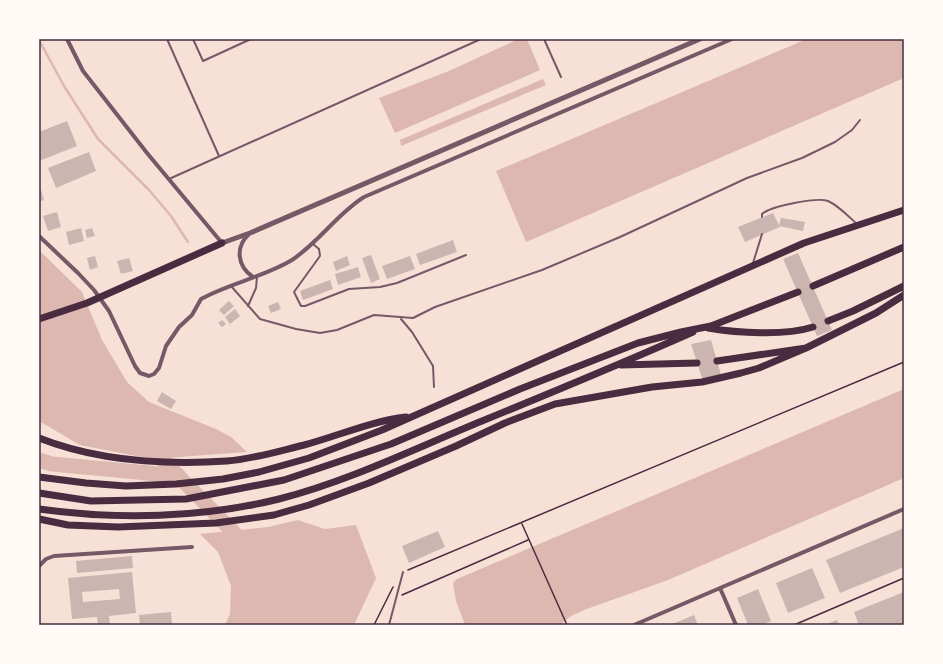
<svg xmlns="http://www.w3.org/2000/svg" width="943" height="664" font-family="Lato,sans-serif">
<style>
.water{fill:#dcb8b0}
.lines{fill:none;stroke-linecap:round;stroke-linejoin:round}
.stream{stroke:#dcb8b0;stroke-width:2.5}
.river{stroke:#dcb8b0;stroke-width:15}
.building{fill:#ccb4b1;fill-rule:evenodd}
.path{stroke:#4a2c40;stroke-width:1.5}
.service{stroke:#755966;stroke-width:2}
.minor{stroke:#755966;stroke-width:4}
.tertiary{stroke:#755966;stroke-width:5}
.motorway{stroke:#4a2c40;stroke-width:7}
.neatline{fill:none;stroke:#4a2c40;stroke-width:1.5}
</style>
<rect width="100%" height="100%" fill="#f7e1d7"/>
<path class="water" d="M519,39h8l13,31 -145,63 -16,-35 70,-27z
M807,39h97v39l-378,164 -30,-71z
M543,79l3,6 -145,61 -1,-6z
M39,250l43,42 20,48 25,42 22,20 67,27 15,8 16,15 -95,7 -72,-14 -41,-24z
M904,389v89l-236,102 -84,30 -13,6 -11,9h-95l-9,-24 -3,-18 4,-4z
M298,520l27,9 31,-4 20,53 -22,47h-129l5,-11 1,-28 -13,-34 -18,-18 68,-7z"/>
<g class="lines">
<path class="stream" d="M39,40l25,46 34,53 51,51 22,26 17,26"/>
<path class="river" d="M154,451l92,94
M39,460l13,4 127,12"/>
</g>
<path class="building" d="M67,121l10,25 -38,15v-29z
M89,152l7,19 -40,17 -8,-20z
M41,190l3,10 -5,2v-11z
M57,212l4,15 -13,4 -5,-15z
M773,213l7,14 -35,15 -7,-15z
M781,218l24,4 -2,9 -24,-5z
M81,228l3,13 -15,4 -3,-13z
M92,228l3,8 -8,2 -2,-8z
M453,240l4,12 -37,13 -4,-11z
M798,253l34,77 -15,6 -34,-77z
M371,255l9,24 -9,4 -9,-25z
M95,256l3,11 -8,3 -3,-12z
M347,256l3,9 -14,6 -3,-9z
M410,256l5,13 -28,10 -5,-13z
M129,258l4,13 -12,3 -4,-13z
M358,267l3,10 -23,8 -3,-11z
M330,280l3,9 -30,11 -3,-9z
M229,301l5,5 -10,9 -5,-5z
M278,302l3,7 -10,4 -3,-7z
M235,309l5,7 -10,8 -5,-7z
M222,320l4,4 -4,3 -4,-4z
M711,340l10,35 -19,3 -11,-34z
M162,392l14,9 -5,8 -14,-8z
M904,528v39l-64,26 -14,-33z
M438,531l7,16 -36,16 -7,-17z
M132,556l1,12 -56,5 -1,-12z
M812,568l13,30 -37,15 -12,-30z
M132,572l4,41 -27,3 1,9h-12l-1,-8 -25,2 -4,-41zM119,589l1,10 -37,3 -1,-10z
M758,589l13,32 -10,4h-13l-11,-27z
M904,592v33h-45l-5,-13z
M171,612l1,13h-32l-1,-10z
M694,615l4,10h-28z
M837,620l2,5h-15z"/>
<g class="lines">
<path class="path" d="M522,524l45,101
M408,570l496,-208
M402,595l126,-55
M374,625l19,-38
M794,625l110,-47"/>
<path class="service" d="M167,39l52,117
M193,39l10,22 48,-22
M544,39l17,38
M169,179l312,-140
M762,217v-3c9,-8 55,-17 66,-13 11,5 20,15 29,23
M313,244l6,5 1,7 -26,36 7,14h4l44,-17 31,-2 17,-4 69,-28
M753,263l9,-29
M231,286l29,33 36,10 24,4 17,-3 37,-15 39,3 22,-11 107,-37 78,-33 127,-59 55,-20 33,-16 17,-12 8,-10
M248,306l8,-18 1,-11
M401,319l11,13 21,34 1,21
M389,625l14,-53"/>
<path class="minor" d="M67,39l16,32 64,82 75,90
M249,234c-14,13 -12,32 4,43
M39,236l39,37 16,17 15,21 26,55 5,7 9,3 5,-2 5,-6 7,-22 13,-19 13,-12 9,-16c29,-16 63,-22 91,-39 27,-18 45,-46 72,-63l368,-158
M39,566l7,-7 8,-3 138,-9
M720,588l16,37
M634,625l270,-116"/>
<path class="tertiary" d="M222,243l28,-10 450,-194"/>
<path class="motorway" d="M813,286l91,-39
M39,319l48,-16 135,-60
M828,321l25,-10 51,-25
M708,328c29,5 77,8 105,-1
M717,361l89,-13 70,-35 28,-18
M621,365l76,-2
M39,438c58,23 126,27 188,23 26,-2 52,-10 77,-16 34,-9 67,-24 102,-28
M39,477l47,6 40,3 50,-2 47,-5 36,-7 50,-14 73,-28 422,-187 100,-33
M39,493l52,8 95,-2 98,-19 107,-36 129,-55 118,-46 43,-11 30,-6 87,-34
M39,509c79,11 163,9 240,-10 70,-18 137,-51 203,-78 71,-29 141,-58 211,-89
M39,519l29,6 50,2 98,-4 58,-8 35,-10 60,-22 87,-37 49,-23 50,-19 97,-17 50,-5 39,-9 18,-5 47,-20"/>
</g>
<rect width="943" height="664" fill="none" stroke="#fffaf5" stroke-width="80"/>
<rect x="40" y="40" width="863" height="584" class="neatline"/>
</svg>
